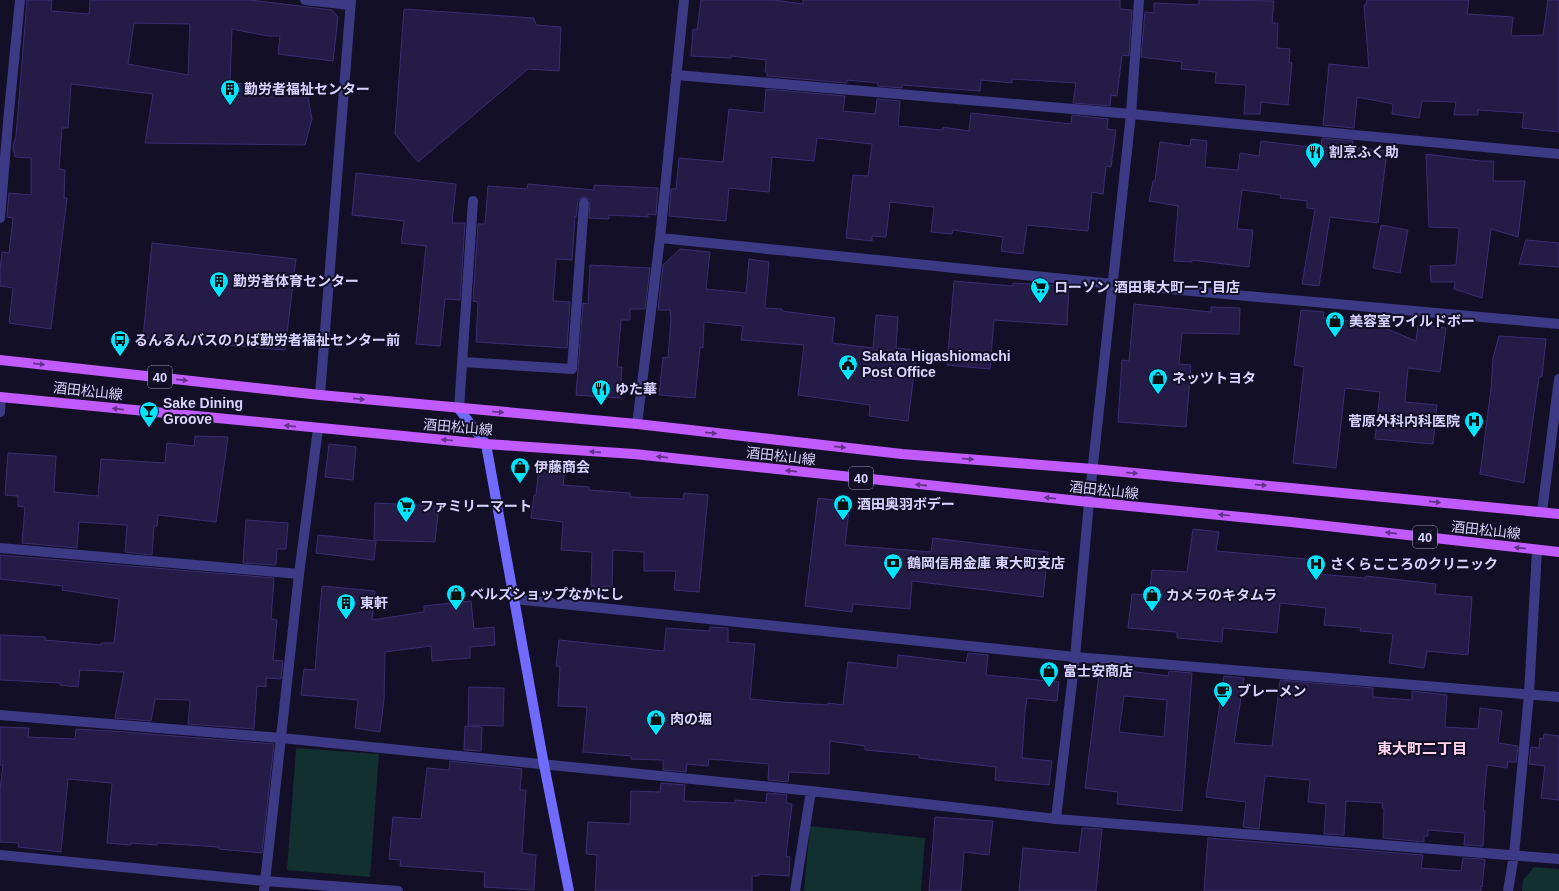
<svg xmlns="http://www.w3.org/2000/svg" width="1559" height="891" font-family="Arial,'Noto Sans JP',sans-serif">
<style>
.green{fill:#12302f}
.building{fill:#241b47;stroke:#3b2d73;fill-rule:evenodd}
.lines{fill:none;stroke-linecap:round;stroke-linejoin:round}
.street{stroke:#3d3a85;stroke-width:10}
.secondary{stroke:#6f6bff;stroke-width:10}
.primary{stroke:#c25bff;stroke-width:10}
.oneway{fill:#623188}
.labels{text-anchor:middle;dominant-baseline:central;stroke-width:4;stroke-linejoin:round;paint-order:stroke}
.shield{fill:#130f26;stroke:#9e99be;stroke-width:1}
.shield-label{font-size:13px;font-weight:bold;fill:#d9d4ff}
.poi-label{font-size:14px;font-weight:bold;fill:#d9d4ff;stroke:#130f26;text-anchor:start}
.street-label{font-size:14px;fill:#d9d4ff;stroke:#130f26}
.neighbourhood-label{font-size:15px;font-weight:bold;fill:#ffd6f0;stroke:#130f26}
</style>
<rect width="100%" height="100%" fill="#130f26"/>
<path class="green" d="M296,748l83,6 -9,123 -83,-7z
M810,826l115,12 -4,53h-117z
M1534,867l25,2v22h-37l1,-11z"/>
<path class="building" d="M27,0h25l-1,11 38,3 1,-14h160l82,10 6,7 -5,44 -55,-7 2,-18h-12l-36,-7 -2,53 77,11 5,26 -7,26 -160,-2 8,-49 -82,-10 -3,44h-6l-3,41 6,1 -1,28h3l-16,131 -42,-6 4,-35 -13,-2v-15l2,-19 7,1 4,-35 -6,-1 2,-24 22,2v-37l-16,-1 -2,-11 3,-10zM134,23l56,1 -2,51 -60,-11z
M701,0h72l30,4v-4h317v9l12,1 -3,46 -7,-1 -5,41 -6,-1 -1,11 -37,-3 3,-20 -64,-4v4l-31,-3 -1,11 -78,-6v3l-24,-2v-3l-31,-3v3l-80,-7v-4h-2l1,-12 -35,-4v2l-40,-2 2,-27 4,1z
M1199,0l75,1 -2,22h6l-1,25 13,1 -1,13 3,1 -4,42 -27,-3 -1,12h-16l2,-29 -31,-2 1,-11 -35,-3 1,-7 -41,-5 4,-45 9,1v-10l45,2z
M1367,0h102l-2,14 46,3 -2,19 32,-1 5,-35h11v132l-37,-4 2,-15 -46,-3v5h-24l2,-13 -34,-1 -3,17 -27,-4 1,-10 -36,-7 -3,31 -31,-3 6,-61 40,4 -5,-63h2z
M404,9l130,9 2,7 25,2 -2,44 -31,-2 -110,93 -23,-28z
M766,89l79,7 -2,15 32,3 2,-15 23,2 -2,25 45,4v-3l26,4 2,-18 100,11 1,-9 36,4 -1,10 9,1 -5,37 -5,-1 -3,28 -11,-2 -4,39 -61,-6 -4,29 -22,-3 2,-14 -50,-7 -1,4 -21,-2 3,-25 -44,-5 -4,35 -14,-1v5l-26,-3 7,-63 15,1 4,-32 -55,-6 -3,23 -42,-4 -3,35 -40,-4 -3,33 -57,-5 2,-27h5l3,-31 44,4 6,-53 35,4z
M1322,138l31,3 -1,6 35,4 -9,72 -48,-6 -11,69 -17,-2 13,-75 -8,-1v-7l-27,-3 1,-3 -39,-5 -5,39 16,1 -4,37 -57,-7v2l-18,-1 4,-55 -29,-5 4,-20h2l5,-39 30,4 1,-7 16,2 -2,26 33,3 2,-17 19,3 2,-15 49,6v-2l11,1z
M1426,154l54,7h14l-1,20h32l-7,56 -27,-8 -9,69 -28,-9 1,-7h-24l-1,-16 26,-1 3,-37 -30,-1z
M356,173l100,11 -4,39h13l-5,77 -15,-1 -5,47 -24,-2 10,-98 -25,-3 3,-22 -52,-6z
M528,184l66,6v-5l64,3 -2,27 -8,-1v3l-39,-2v4l-20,-1 1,-18 -6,-3 -6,3 -2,17 -1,-1 -3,44 -16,-1 -3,42 17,1 -3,46 -91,-6 2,-40 -5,-1 5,-77h7l3,-38 39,3z
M1381,225l27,5 -8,43 -27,-5z
M1526,240l33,3v24l-40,-3z
M152,243l144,16 -11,91 -142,-12z
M680,249l30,3 -4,37 40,4 3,-34 20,3 -4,46 17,1v2l53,7 -3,25 41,5 3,-33 22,2 -2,31 21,2 -9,71 -39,-5 1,-11 -72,-10 6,-50 -63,-5 2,-14 -39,-4 -1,26 -3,-1 -5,51 -36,-3 4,-38 5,1 3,-40 -1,-8h-12l5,-45z
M590,265l60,3 -5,41h-15v11h-9l-4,47h5l-2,31 -44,-3 7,-92 5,1z
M954,281l59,5v-3l56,3 -2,39 -73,-5 -4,49 -43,-4z
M1134,304l77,8v-5l29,1 -1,26 -57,-1 -3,31 12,1 -5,62 -68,-5 4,-62 7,1z
M1301,310l23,2 -1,6 52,6 41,17 2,-16 28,3 -6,44 -32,-4 -3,34 32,3 -4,39 -58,-5 5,-47 -35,-4 -9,80 -43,-5 11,-96 -10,-2z
M1499,336l47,3 -4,38h-3l-15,106 -44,-9 11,-85 2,-31z
M195,436l33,1 -12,85 -58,-7 -1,11h-3l-2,29 -27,-3 2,-27 -48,-3 -2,26 -55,-5 3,-36 -7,-1v-10l-13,-1 3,-42 48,3 -2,36 44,4 3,-37 64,4 2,-20 27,3z
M329,444l27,3 -3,33 -28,-3z
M539,466l26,2 -2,17 26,2v3l41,3v4l53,2 1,-6 24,2 -9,97 -25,-2 2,-19h-32v-19l-31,-2 -1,37 -21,-1 1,-34 -31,-2 2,-28 -32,-4 3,-23h2z
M818,498l32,4 -5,43 86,7 2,-14 115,14 -5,45 -131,-16 -2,28 -57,-5 -1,8 -47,-6z
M375,503l64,3 -4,36 -61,-2z
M246,520l42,3 -2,26h-9l-1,16 -33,-2z
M1193,529l26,3 -3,19 102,9 -1,14 48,4 1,-2 70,8 -1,10 37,3 -4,58 -41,-4 -3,17 -35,-5 4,-29 -33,-3 1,-3 -37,-3 2,-17 -46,-5 -3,30 -54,-5 -1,14 -45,-4v-6l-49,-4 4,-34 17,1 3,-25 35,2z
M318,535l58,6 -2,19 -58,-7z
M0,555l274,23 -3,41 6,1 -4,40 10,1 -2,18 -15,-1v9l-9,-1 -3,43 -66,-5 2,-24 -35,-1 -4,22 -36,-3 9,-46 -44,-2 -2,17 -18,-2v-2l-60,-3v-45l45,2v3l56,5v-2h13l5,-44 -57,-9 1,-4 -63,-7z
M322,586l53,5 -3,29 52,-8v-6l47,-5 3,28 20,-2 1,18 -25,2v11l-38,3 -1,-15 -46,6 -1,48 -4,32 -25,-4 3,-28 -57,-5 3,-26 11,1z
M710,627l18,1v14l27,2 -5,55 32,3 46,3v-2l15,2 5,-43 49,6 1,-13 68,8 2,-10 20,2 -2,20 73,7 -2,19 -30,-3 -2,14 -3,46 30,3 -3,24 -54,-5 1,-13 -77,-9v-3l-54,-5v-4l-35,-5 -1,33 -40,-2 -1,10 -20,-2 1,-16 -60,-5 -1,7 -21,-2 -1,8 -23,-2v-10l-32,-1v-3l-48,-4 4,-45 -29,-1 2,-39 -4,-1 3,-26 105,11 2,-23 44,3z
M1100,666l28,2v3l40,5 1,-5 23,2 -10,138 -65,-7 1,-12 -33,-4zM1124,696l43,4 -3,37 -45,-5z
M1224,676l20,2 -10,65 38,3 8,-66 93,8v9l39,3v-9l35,4 -2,32 33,2 2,-21 22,3 -4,32 20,3 -2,16h-8l-1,6 -20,-3 -4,46h2l-2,35 -19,-1 1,-12 -37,-3v6h-4v6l-41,-4 1,-30h-2l1,-5 -37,-2 -2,34 -20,-1 2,-30 -18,-2 2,-22 -45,-4 -6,53 -16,-2 3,-25 -40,-5z
M469,687l35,1 -1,38 -35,-1z
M465,726l17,1 -1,24 -17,-1z
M0,727l29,1 -1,9 47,2 1,-10 36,2 162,13 -12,109 -43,-4v-2l-62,-4v2l-26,-2v2l-24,-2 5,-60 -44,-4 -7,73 -43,-5 1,-4 -19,-1v-52l3,-25h-3z
M1544,734l15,2v64l-18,-2 4,-32 -16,-2 2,-17 8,1 1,-10 3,1z
M450,761l72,8 -2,21h6l-4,63 14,2 -2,35 -50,-3 1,-15 -85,-6 1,-6 -12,-1 4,-42 28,2 6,-51 22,2z
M661,783l24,2 -1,16 51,2v-3l31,3 1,-10 20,2 -1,8 6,1 -6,52 4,1 -1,19 -30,-2v2h-7v15h-157l2,-36 -11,-1 2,-32 42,2 1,-33 29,1z
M935,817l58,4 -4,34 -25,-3 -3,39h-32z
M1082,828l20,1 -6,62h-77l4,-43 56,5z
M1208,838l215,17 -2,13 40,3 2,-13 19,1 3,1 -3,27 -1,-1v5h-277z"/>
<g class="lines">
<path class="street" d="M305,0l45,5
M676,75l455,39 428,40
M0,218l8,-96 12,-122
M660,238l453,46 446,40
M463,362l109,7 12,-166
M320,395l31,-395
M459,409l14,-208
M0,412l1,-15
M637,424l23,-186 24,-238
M1542,512l17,-133
M0,548l299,26
M514,599l561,58 484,40
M0,715l281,23 530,53 245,28 503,40
M1056,819l19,-162 14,-155 42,-388 8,-114
M0,855l265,26 133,10
M264,891l35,-317 19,-145
M795,891l16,-100
M1508,891l6,-36 15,-161 8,-144"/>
<path class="secondary" d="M459,409l27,35 58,321 25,126"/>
<path class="primary" d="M0,360l320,35 317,29 265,30 191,15 466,45
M0,397l486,47 148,10 455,48 202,20 268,30"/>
</g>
<defs><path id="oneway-solid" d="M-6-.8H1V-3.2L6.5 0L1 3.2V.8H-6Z"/></defs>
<g class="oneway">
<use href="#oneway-solid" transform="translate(39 364) rotate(6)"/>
<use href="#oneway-solid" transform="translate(182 380) rotate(6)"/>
<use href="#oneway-solid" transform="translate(359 399) rotate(6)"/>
<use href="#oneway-solid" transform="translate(118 409) rotate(-174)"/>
<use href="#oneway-solid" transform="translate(498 412) rotate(5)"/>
<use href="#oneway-solid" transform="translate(290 426) rotate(-174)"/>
<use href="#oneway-solid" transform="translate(711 433) rotate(6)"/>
<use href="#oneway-solid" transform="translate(447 440) rotate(-175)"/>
<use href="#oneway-solid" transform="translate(840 447) rotate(6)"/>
<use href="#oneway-solid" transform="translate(595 452) rotate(-176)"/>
<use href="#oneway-solid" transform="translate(662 457) rotate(-174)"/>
<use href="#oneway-solid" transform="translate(968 459) rotate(5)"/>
<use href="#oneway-solid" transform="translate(791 471) rotate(-174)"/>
<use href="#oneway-solid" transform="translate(1132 473) rotate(5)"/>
<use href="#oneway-solid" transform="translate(921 485) rotate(-174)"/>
<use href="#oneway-solid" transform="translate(1261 485) rotate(5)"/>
<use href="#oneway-solid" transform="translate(1050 498) rotate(-174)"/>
<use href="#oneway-solid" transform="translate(1435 502) rotate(6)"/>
<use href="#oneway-solid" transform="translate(1224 515) rotate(-175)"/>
<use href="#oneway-solid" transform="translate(1391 533) rotate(-174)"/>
<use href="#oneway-solid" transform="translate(1520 548) rotate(-174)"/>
</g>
<defs>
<g id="building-pin" transform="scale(1)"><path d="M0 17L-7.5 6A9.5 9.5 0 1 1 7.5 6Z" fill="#00e5ff" stroke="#130f26"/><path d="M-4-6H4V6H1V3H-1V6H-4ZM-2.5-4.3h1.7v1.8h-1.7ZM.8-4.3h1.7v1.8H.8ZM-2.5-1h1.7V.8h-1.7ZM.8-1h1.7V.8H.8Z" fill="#111"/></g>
<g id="restaurant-pin" transform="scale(1)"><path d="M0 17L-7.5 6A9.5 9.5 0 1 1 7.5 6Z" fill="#00e5ff" stroke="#130f26"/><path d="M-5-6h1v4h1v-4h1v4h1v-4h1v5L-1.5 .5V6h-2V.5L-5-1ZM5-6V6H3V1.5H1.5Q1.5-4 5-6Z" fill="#111"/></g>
<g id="supermarket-pin" transform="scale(1)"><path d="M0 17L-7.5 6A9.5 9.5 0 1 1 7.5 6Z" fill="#00e5ff" stroke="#130f26"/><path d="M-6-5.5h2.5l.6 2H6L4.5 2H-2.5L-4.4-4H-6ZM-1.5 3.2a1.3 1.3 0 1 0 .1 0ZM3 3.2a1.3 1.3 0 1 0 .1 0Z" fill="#111"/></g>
<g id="shop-pin" transform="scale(1)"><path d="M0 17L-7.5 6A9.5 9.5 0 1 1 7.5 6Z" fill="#00e5ff" stroke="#130f26"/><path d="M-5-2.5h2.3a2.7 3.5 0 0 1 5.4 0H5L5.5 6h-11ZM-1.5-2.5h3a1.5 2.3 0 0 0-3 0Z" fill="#111"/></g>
<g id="bus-pin" transform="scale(1)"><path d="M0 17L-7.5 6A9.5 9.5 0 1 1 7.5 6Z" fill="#00e5ff" stroke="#130f26"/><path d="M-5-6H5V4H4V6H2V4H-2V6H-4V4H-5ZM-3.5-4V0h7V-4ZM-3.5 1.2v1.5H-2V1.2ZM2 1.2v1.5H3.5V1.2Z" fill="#111"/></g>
<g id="civic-pin" transform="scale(1)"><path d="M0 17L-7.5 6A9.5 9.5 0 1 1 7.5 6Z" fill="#00e5ff" stroke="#130f26"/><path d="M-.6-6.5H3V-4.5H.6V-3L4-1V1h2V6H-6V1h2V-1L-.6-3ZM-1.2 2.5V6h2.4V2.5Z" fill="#111"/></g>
<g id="bar-pin" transform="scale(1)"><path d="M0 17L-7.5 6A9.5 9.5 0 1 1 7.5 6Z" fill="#00e5ff" stroke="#130f26"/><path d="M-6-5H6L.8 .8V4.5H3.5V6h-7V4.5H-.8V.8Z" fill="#111"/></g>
<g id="hospital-pin" transform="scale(1)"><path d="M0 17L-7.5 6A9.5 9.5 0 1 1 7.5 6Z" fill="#00e5ff" stroke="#130f26"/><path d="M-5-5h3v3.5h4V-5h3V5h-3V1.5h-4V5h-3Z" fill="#111"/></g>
<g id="bank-pin" transform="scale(1)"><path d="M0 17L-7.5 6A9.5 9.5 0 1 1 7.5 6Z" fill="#00e5ff" stroke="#130f26"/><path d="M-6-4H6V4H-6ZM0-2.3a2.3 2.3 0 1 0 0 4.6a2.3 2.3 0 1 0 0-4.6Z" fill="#111"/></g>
<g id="cafe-pin" transform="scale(1)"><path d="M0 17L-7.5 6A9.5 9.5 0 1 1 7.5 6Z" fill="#00e5ff" stroke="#130f26"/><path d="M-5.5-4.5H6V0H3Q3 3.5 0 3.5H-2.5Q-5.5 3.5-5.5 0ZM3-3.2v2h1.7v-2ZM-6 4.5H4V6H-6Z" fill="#111"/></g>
</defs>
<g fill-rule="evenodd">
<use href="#building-pin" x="230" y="89"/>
<use href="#restaurant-pin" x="1315" y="152"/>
<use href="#building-pin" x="219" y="281"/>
<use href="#supermarket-pin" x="1040" y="287"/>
<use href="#shop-pin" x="1335" y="321"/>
<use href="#bus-pin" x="120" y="340"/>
<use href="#civic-pin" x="848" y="364"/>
<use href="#shop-pin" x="1158" y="378"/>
<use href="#restaurant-pin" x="601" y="389"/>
<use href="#bar-pin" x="149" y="411"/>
<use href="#hospital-pin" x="1474" y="421"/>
<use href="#shop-pin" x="520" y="467"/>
<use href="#shop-pin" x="843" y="504"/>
<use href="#supermarket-pin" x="406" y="506"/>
<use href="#bank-pin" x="893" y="563"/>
<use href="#hospital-pin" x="1316" y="564"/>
<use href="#shop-pin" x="456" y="594"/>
<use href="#shop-pin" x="1152" y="595"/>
<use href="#building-pin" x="346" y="603"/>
<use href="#shop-pin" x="1049" y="671"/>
<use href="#cafe-pin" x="1223" y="691"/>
<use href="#shop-pin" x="656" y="719"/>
</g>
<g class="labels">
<g class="shield">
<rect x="148" y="366" width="24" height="22" rx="3"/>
<rect x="849" y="467" width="24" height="22" rx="3"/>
<rect x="1413" y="526" width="24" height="22" rx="3"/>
</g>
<g class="shield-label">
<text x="160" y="377">40</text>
<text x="861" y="478">40</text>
<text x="1425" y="537">40</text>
</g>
<g class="poi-label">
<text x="244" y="89">勤労者福祉センター</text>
<text x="1329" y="152">割烹ふく助</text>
<text x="233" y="281">勤労者体育センター</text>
<text x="1054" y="287">ローソン 酒田東大町一丁目店</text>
<text x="1349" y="321">美容室ワイルドボー</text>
<text x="134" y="340">るんるんバスのりば勤労者福祉センター前</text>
<text x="862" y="356">Sakata Higashiomachi<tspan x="862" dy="16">Post Office</tspan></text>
<text x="1172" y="378">ネッツトヨタ</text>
<text x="615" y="389">ゆた華</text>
<text x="163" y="403">Sake Dining<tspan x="163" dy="16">Groove</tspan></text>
<text x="1460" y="421" text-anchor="end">菅原外科内科医院</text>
<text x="534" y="467">伊藤商会</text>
<text x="857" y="504">酒田奥羽ボデー</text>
<text x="420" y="506">ファミリーマート</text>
<text x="907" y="563">鶴岡信用金庫 東大町支店</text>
<text x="1330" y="564">さくらこころのクリニック</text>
<text x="470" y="594">ベルズショップなかにし</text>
<text x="1166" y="595">カメラのキタムラ</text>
<text x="360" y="603">東軒</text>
<text x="1063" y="671">富士安商店</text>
<text x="1237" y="691">ブレーメン</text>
<text x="670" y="719">肉の堀</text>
</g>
<g class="street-label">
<text transform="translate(88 391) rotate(6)">酒田松山線</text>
<text transform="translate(458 427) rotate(5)">酒田松山線</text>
<text transform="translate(781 456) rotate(6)">酒田松山線</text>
<text transform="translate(1104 490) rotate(6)">酒田松山線</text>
<text transform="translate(1486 530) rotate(6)">酒田松山線</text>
</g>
<g class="neighbourhood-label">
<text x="1422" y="748">東大町二丁目</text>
</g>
</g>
</svg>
